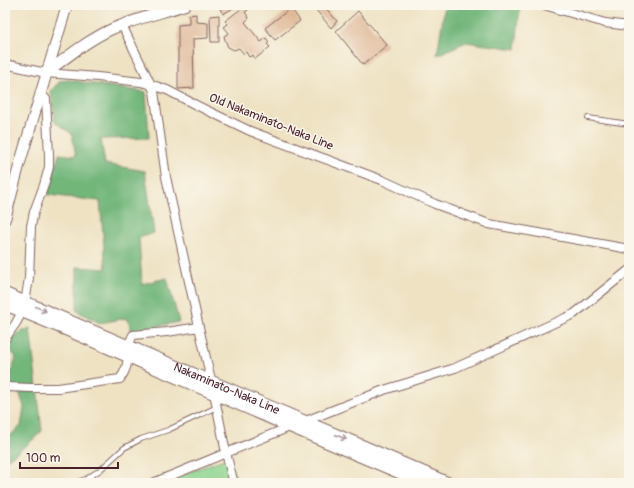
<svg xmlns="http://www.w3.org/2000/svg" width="634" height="488" font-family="Pangolin,sans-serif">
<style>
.green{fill:#8dd48f;stroke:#6c7a5d}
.forest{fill:#72b67a;stroke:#5e6a52}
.building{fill:#dfb898}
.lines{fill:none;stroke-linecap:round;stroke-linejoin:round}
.service-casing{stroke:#836360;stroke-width:6}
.minor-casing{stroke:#836360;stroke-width:10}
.tertiary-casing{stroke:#836360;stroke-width:12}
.primary-casing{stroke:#836360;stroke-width:14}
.service{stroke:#fff;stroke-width:4}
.minor{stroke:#fff;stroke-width:8}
.tertiary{stroke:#fff;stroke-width:10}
.primary{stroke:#fff;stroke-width:12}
.oneway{stroke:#ae9aa0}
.labels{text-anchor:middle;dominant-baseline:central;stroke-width:3;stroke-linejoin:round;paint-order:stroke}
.street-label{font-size:12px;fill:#4a1f2b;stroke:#fbf7ec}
</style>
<rect width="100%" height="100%" fill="#fbf7ec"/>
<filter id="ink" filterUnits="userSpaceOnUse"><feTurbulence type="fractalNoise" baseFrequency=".025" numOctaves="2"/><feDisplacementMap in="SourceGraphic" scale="8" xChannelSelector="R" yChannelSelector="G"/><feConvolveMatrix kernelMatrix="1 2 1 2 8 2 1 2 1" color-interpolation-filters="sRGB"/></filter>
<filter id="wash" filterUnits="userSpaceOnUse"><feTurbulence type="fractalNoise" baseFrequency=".012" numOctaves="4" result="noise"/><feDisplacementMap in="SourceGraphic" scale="16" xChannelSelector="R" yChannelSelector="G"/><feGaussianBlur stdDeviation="0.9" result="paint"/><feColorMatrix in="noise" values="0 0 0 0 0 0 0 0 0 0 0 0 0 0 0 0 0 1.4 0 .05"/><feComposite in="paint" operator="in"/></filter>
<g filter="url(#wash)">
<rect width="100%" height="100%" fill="#eee2c3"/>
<path class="green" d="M224,459l17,24h-74l-1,-2z"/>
<path class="forest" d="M445,5h75l-4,44 -50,-7 -29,13z
M69,80l77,12 3,46 -48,1 4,25 40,7 9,62 -15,5 3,46 25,-6 12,44 -47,9 -5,-13 -27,5 -23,-12v-44l29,2 -6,-68 -52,-6 11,-41 17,2 -4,-22 -17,-12 -4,-31 9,-10z
M30,328l12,103 -14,13 -23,17v-21l16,-14 3,-19 -4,-13 -12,-11 8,-26 -8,-9 5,-12z"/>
<g id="blocks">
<path class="building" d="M218,5h16l1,2 -12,7z
M246,5l2,5 -3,2 4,6 -4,4 16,20 5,-4 3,4 -2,2 3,3 -15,12 -2,-4 -4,2 -3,-5 -2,2 -5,-6 -5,2 -6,-3 -3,-7 -1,-4 5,-3 -5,-6 4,-3 -3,-3z
M312,5h11l14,16 -6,7z
M291,8l9,13 -25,19 -10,-12z
M358,11l29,34 -24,20 -27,-34z
M196,14v8l12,1v15l-15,1 1,49 -16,1v-64l11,-1v-9z
M219,15v27h-8l-1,-26z"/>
</g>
</g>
<g filter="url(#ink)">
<use href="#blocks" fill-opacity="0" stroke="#836360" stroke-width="1"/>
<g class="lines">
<g class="service-casing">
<path id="service" d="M588,118l41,6
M74,483l12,-4 14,-9 24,-22 17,-9 27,-9 49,-23"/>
</g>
<g class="minor-casing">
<path id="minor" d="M544,5l61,18 24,3
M122,25l32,66 12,86 33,150 15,66 12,60 7,27 2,3
M5,64l41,9 52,4 43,5 9,2 17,6 31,16 52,25 132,49 53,24 54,20 140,25
M25,303l4,-25 2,-52 3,-14 10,-27 5,-18v-12l-3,-56 -6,-6
M5,339l11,-16 6,-11
M128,346l5,-11 34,-3 32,-5
M5,387h2l24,1h27l62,-9c6,-8 7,-14 8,-23
M303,422l81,-32 71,-22 119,-54 55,-44
M153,483l139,-57"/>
</g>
<g class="tertiary-casing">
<path id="tertiary" d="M560,10l1,-5
M46,73c21,-16 42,-33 66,-44 23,-10 49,-16 73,-24
M5,219l14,-53 48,-161"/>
</g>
<g class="primary-casing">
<g id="primary">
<path id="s1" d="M5,294l359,153 83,36"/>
<path d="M5,304l63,26 222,96 135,57"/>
</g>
</g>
<use href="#service" class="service"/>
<use href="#minor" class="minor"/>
<use href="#tertiary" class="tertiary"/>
<use href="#primary" class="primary"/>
</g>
<defs><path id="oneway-shaft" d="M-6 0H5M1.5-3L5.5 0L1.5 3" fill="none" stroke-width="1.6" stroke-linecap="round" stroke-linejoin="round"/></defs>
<g class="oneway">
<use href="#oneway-shaft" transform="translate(41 309) rotate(24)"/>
<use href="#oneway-shaft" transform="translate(341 437) rotate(23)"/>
</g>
</g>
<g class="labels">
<g class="street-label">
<text transform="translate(271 122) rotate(22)">Old Nakaminato-Naka Line</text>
<text stroke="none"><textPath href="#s1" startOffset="241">Nakaminato-Naka Line</textPath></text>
</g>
</g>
<rect width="634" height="488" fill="none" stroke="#fbf7ec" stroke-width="20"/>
<path d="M20 462v6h98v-6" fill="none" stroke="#4a1f2b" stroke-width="2"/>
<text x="26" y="462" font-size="12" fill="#4a1f2b" stroke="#fbf7ec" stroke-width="3" paint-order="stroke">100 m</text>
</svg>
